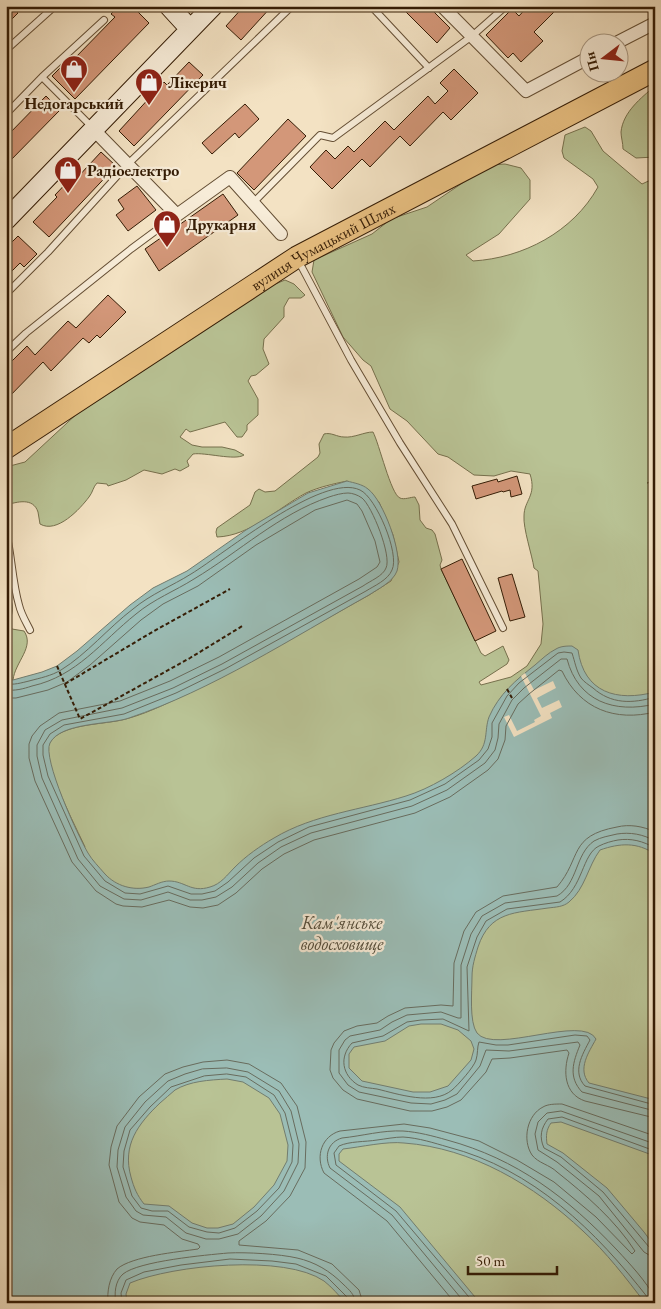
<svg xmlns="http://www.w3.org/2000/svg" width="661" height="1309" font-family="'EB Garamond',serif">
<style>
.green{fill:#b9c395;stroke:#76704d}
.water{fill:#9bbdb6;stroke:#727d6f;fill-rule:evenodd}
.pier{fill:#f3e2c3}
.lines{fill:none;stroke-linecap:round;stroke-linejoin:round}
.shore{stroke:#686c5e;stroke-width:1}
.building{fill:#d39779;stroke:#341c05}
.service-casing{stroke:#644e34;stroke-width:8}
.minor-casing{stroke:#644e34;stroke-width:14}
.secondary-casing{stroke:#341c05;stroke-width:21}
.trunk-casing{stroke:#341c05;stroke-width:23}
.path{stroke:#341c05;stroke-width:2;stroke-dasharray:4 2.5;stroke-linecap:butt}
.service{stroke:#f7ecd8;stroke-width:6}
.minor{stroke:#f7ecd8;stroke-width:12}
.secondary{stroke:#f7ecd8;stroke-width:19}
.trunk{stroke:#eac182;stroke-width:21}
.labels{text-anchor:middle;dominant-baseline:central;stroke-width:4.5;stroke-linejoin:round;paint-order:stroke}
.poi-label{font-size:16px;font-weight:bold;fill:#341c05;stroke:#f7ecd8;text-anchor:start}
.street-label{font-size:16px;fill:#341c05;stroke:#f7ecd8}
.water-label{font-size:18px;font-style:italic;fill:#534c3a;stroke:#f7ecd8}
</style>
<rect width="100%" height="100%" fill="#f3e2c3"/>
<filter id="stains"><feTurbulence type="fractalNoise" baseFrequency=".004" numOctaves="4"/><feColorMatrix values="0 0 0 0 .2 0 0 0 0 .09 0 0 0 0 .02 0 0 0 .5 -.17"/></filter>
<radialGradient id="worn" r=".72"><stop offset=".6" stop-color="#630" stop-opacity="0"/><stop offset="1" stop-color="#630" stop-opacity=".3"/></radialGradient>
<path class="green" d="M655,86v71l-19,1 -13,-9c0,-6 -2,-12 -2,-17 2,-20 20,-34 34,-46z
M585,127l6,4 12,20 39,33 13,-6v302l-8,3 8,-2v822h-649v-413l79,-43c-8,-18 -44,-86 -36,-103 10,-21 56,-19 77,-25 26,-7 52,-21 76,-33 57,-28 111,-60 167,-91l22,-14 8,-19 -6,-27 -14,-33 -32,-21c-14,3 -28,6 -41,12 -28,15 -56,43 -89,44l-1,-5 1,-4 33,-23 5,-13 4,-3 6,3 10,-1 43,-34 2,-4 -1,-9 5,-10c7,-2 13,3 20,3 10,1 20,-5 29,-5 6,11 18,63 27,66 4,2 11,-1 15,-1l4,8 1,15 6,8 6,2 3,4 7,26 -2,5 1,4 40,84 4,3 18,-10 6,14 -2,4 -28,18 2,3 30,-8 16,-11 14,-22 2,-20 -5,-53 -4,-3c-2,-13 -11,-40 -10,-52 0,-16 13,-20 6,-42l-19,-3 -17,5 -20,-1 -26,-18 -10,-3 -31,-33 -17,-12 -19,-43 -8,-6 -20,-23 -31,-65 2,-12 58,-26 19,-15 36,-12 62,-42 16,-1 16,4 9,12v19l-31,35 -33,21 7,6c50,-3 100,-29 125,-74l-5,-8 -29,-21 -2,-7 3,-16z
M285,280l9,4 11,11 -4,3h-12l-5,9v10l-20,22 -1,10 6,15 -13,11 -5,1 -3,5 10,18v16l-11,10v5l-5,7h-5l-12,-15 -35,10 -4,-3 -6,8 12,8 10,2h20l13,3 9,5c-9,6 -39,-3 -51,-1l-6,7 2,5 -9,5 -5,-2 -13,5 -18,-4 -18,10 -18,6 -1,-2 -10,-1c-4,4 -4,9 -8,14 -9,12 -32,37 -49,27 -1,-4 -1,-8 -2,-12 -5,-15 -21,-10 -32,-7v-38l19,-5 56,-52 24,-16 9,-4 118,-79 41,-26z
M6,597l4,1c4,8 3,16 -1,23l3,8 12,2c11,16 -9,31 -11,49l-7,-1z"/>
<path class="water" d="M347,481c7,2 15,3 21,8 15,11 35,64 29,82 -4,11 -19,18 -28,24 -77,43 -157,95 -240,123 -20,7 -68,4 -79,25 -8,15 28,93 38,110 4,7 11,14 17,21 11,12 28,17 44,13 6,-2 13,-6 20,-6 16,0 22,12 41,6 11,-3 17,-12 25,-20 11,-11 25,-21 39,-29 40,-24 88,-28 132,-42 23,-7 52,-24 70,-40 13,-12 8,-25 13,-39 10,-23 27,-37 46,-52 7,-6 13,-12 21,-16 5,-3 11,-3 16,-3l6,4c6,43 39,52 77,42v162c-18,-12 -35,-11 -55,-4 -12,16 -15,39 -31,52 -6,5 -13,5 -21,6 -33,5 -58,3 -70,39 -3,10 -6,19 -6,30 0,14 -3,45 5,56 17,22 106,-19 119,6 -7,13 -19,30 -7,44l66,17v56l-94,-34 -10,1c-5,7 -5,13 -4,21l16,9 44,35 37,44 11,15v56h-10c-19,-25 -39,-51 -62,-72 -49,-46 -111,-83 -179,-88 -17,-2 -43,4 -61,6l-4,5v7l61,46 80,96h-134c-7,-7 -14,-16 -22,-22 -39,-27 -151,-16 -194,2l-4,11 1,9h-121v-624l7,1 29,-8 15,-6 20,-15 53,-46 23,-17 34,-17 59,-41 62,-37zM421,1024h20l17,6 13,11 3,8 -3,11 -23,26 -18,6h-17l-51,-11 -13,-13v-14l5,-7 31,-6 24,-15zM227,1079l16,3 26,16 11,16 8,31 -1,16 -13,24 -20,22 -21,17 -15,4h-11l-15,-5 -23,-17 -25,-2c-7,-9 -10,-16 -13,-27 -9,-32 7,-53 29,-74 5,-4 10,-9 15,-13 15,-9 34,-10 52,-11z"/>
<path class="pier" d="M525,673l9,17 19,-9 3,7 -19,10 5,10 17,-8 3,7 -12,6 2,5 -38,19 -10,-20 5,-2 8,16 18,-9 -1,-2 7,-4 -20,-40z"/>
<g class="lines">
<path class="shore" d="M6,684c8,1 15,-1 23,-3 11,-3 22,-5 32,-11 26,-16 47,-42 72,-61 18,-15 39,-23 58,-35 33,-20 132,-102 169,-84 16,7 40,64 32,80 -4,10 -18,16 -26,21l-141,78 -49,24 -52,21 -60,11 -14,9 -7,11v10l5,21 36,80 21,25 20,12 15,1 28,-8 23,8h11l13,-3 13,-9 26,-24 24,-16 31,-15 101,-27 35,-16 34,-24 9,-11 4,-12v-14l15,-27 12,-13 39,-30 6,-1 8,1c3,9 4,17 9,25 3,4 8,7 12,10 18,16 39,16 62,9
M6,690c9,1 17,-1 26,-4 45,-10 69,-44 104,-72 18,-15 39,-23 58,-35 45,-27 85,-65 135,-82 6,-2 13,-4 19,-4 4,0 10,2 14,5 10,8 30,58 24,70 -3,8 -16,13 -23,18l-141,78 -49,24 -51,20 -60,12 -17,10 -8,15v11l5,22 36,81 22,27 24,13 17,1 27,-8 22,8h12l14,-3 16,-10 26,-24 23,-16 30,-14 101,-27 35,-16 38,-27 10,-13 3,-12 1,-14 13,-24 12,-12 37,-29h6c11,42 47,55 88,45
M6,698h10l32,-8 19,-8 23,-17 51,-45 22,-16 35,-18 58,-41 59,-35 32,-10 10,4 5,7 13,30 5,21 -3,5 -18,12 -140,78 -49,24 -50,20 -61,12 -19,13 -8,10 -3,8v14l6,23 37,81 24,29 20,13 7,2 19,1 27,-7 21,7 13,1 15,-3 18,-12 26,-24 22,-15 30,-14 101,-27 35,-16 38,-27 10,-11 7,-19 1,-14 12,-22 11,-10 30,-24 3,1c18,38 53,51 93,41
M655,832c-12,-6 -26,-8 -38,-5 -49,9 -35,31 -60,60l-54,9 -27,16 -12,19 -10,32 -1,43 -12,-1 -36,3 -17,8 -11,7 -20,3 -13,5 -10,12 -3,7 -1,20 3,8 10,12 14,9 53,12h22l15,-4 14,-7 25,-28 6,-13 18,-1 57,-8 2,3c-6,18 -5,41 16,48l70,17
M655,841c-12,-7 -25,-9 -38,-7 -8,2 -16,3 -23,7 -19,13 -16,43 -37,55l-52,7 -23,13 -11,18 -10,31v53h-3l-17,-6 -34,3 -15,7 -12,8 -30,6 -5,4 -6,10v23l9,12 11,7 52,11 20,1 14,-4 12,-6 23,-28 6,-16 23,1 69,-9 2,3c-7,17 -12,32 2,47l73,19
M655,848c-12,-7 -24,-10 -37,-8 -6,1 -13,3 -19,6 -17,8 -16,42 -39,56l-53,7 -21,12 -9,16 -10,30 2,64 -26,-12 -22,1 -14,2 -24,14 -31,7c-13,14 -10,32 6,42 6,3 13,3 19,4 21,5 56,17 75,1 6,-5 22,-23 24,-30 2,-6 1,-13 3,-18l17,3h12l67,-10 12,1 3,4c-8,15 -18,32 -5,46l70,19
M227,1068l21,4 31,19 12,20 8,33 -1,19 -14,28 -23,25 -23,18 -19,5h-13l-20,-6 -20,-16 -23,-2 -7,-4 -10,-14 -9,-30 1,-17 7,-23 20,-25 23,-21 17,-7 17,-5z
M227,1074l19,3 28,18 11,18 8,32 -1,17 -13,26 -22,23 -22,17 -16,5 -12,-1 -18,-5 -21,-16h-16l-11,-3 -9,-12 -9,-29 1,-16 6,-21 20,-23 21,-20 33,-11z
M655,1144l-94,-33 -14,2 -9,9 -3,12 3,16 19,12 42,34 45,56 5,3h6
M655,1151l-93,-34 -14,2c-7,9 -9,18 -4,29l17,9 42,35 46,55 6,2
M108,1303c-1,-11 1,-25 9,-34 15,-13 61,-17 81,-20l2,-2 -2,-3 -16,-5 -18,-14 -24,-3 -8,-4 -13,-16 -10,-37 2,-18 6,-21 22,-29 26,-23 18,-7 20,-5 24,-2 22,4 32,19 16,23 9,36 -1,26 -15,28 -24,25 -27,20v4l59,5 34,14 27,26 4,13
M116,1303c-2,-9 -1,-22 7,-29 16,-13 83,-19 105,-21 18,-1 52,1 69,5 18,4 33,13 46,26 6,6 12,10 12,19
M122,1303l-1,-10 5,-13 18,-8 37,-7 49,-6 42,2 24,3 30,12 21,21 2,6
M455,1303l-68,-82 -63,-48c-9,-17 -2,-37 16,-42l64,-7 26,4 49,13 38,19 37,22 42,35 36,37 3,-3c-20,-31 -49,-56 -78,-79 -7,-7 -19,-9 -25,-17 -10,-15 -5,-40 11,-48 5,-3 12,-3 19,-3l93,32
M465,1303l-73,-88 -62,-47c-6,-12 -2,-26 12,-30 20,-2 41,-8 61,-7 15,1 30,5 44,9 70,19 121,58 170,110 13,14 29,31 38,48
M474,1303l-78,-92 -60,-46 -2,-12 5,-7c11,-5 26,-4 38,-6 8,-1 18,-3 26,-3 16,1 31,6 45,10 85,22 148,84 200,151l1,5"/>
</g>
<path class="building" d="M6,6h6l6,7 -12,12z
M119,6h13l17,17 -74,76 -23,-23 18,-18 3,2 42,-43 -4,-3z
M244,6h28l-31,34 -15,-14z
M400,6h28l22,22 -13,15z
M528,6h32l-26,26 9,9 -22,21 -8,-9 -5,5 -22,-23 26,-26 7,7z
M189,62l14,13 -69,71 -15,-15 45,-49 3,3z
M454,69l24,24 -27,27 -8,-8 -33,34 -10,-10 -30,31 -8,-8 -30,30 -22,-22 16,-17 9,9 13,-13 6,6 31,-31 9,9 34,-34 7,8 13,-13 -8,-8z
M46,96l14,14 -54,55v-28z
M245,104l14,15 -20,19 -4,-5 -23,21 -10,-11z
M288,119l18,17 -52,54 -17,-17z
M101,152l15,14 -67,71 -16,-15 24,-25 -2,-2 18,-19 3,3z
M137,186l19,24 -28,21 -12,-16 8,-6 -6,-9z
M223,194l15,21 -79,56 -14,-22z
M18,236l19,18 -13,13 -4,-4 -14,14v-29z
M108,295l18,17 -26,26 -3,-3 -8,8 -6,-5 -32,33 -8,-9 -37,38v-33l21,-21 8,9 33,-34 8,7z
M517,476l5,18 -11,3 -1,-7 -7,2 -1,-1 -26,8 -4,-13 25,-7 1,3z
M462,559l34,72 -21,10 -34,-72z
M512,574l13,43 -15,4 -12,-43z"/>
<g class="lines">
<g class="service-casing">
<path id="service" d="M371,6l58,62
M6,50l49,-44
M42,77l51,51
M6,114l36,-37 62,-57
M253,203l67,-68 13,3 139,-102 34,-30
M298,260l53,100 49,83 52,81 51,104
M6,294l42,-42 80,-88 164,-158
M6,352l20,-19 105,-84 46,-34
M6,532c6,24 6,49 13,73 2,9 7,17 11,25"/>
</g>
<g class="minor-casing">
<path id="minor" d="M442,6l84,85 62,-33
M618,42l37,-19
M93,129l84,86 53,-38 51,57"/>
</g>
<g class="secondary-casing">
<path id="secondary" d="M169,6l21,23
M6,220l207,-214"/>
</g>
<g class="trunk-casing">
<g id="trunk">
<path id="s1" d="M6,448l291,-191 358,-187"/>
</g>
</g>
<path class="path" d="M57,666l23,53 110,-61 54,-33
M65,684l89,-53 76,-42
M507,689l5,9"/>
<use href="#service" class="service"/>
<use href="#minor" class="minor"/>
<use href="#secondary" class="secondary"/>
<use href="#trunk" class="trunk"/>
</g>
<defs>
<g id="shop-pin" transform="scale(1.4375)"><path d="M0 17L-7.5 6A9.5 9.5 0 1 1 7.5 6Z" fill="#8f2418" stroke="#f7ecd8"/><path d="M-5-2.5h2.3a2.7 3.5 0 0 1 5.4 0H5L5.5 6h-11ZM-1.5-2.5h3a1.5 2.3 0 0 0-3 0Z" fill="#fff"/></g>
</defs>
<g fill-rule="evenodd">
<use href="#shop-pin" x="74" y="69"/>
<use href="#shop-pin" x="149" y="82"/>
<use href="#shop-pin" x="68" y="170"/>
<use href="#shop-pin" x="167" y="224"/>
</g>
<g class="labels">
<g class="poi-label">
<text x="168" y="82">Лікерич</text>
<text x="74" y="103" text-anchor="middle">Недогарський</text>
<text x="87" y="170">Радіоелектро</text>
<text x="186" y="224">Друкарня</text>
</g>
<g class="street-label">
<text stroke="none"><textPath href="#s1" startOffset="376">вулиця Чумацький Шлях</textPath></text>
</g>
<g class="water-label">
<text x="342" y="922">Кам'янське<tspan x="342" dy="21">водосховище</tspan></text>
</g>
</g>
<rect width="661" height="1309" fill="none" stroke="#f3e2c3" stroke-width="25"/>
<rect x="8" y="8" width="646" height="1294" fill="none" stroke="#341c05" stroke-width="2.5"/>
<rect x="12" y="12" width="636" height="1284" fill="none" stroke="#341c05"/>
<g transform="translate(604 58) rotate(254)"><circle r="24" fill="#f7ecd8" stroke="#a99984"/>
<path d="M0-4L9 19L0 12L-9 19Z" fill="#8f2418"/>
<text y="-8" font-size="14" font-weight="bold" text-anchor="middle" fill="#341c05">Пн</text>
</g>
<path d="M468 1266v8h89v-8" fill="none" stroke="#341c05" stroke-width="2.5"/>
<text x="476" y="1266" font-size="15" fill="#341c05" stroke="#f7ecd8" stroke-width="4" paint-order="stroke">50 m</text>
<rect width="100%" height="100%" filter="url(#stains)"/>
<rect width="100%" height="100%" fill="url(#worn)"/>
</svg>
